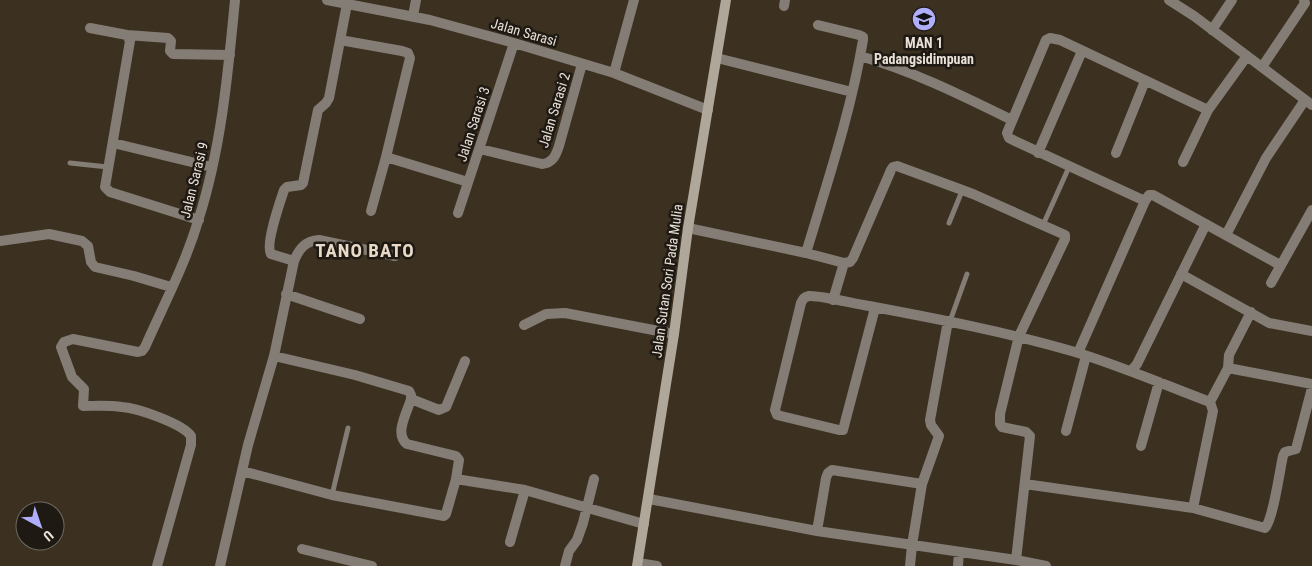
<svg xmlns="http://www.w3.org/2000/svg" width="1312" height="566" font-family="'Roboto Condensed',sans-serif">
<style>
.lines{fill:none;stroke-linecap:round;stroke-linejoin:round}
.lane{stroke:#837d75;stroke-width:5}
.street{stroke:#837d75;stroke-width:10}
.secondary{stroke:#b0a79b;stroke-width:10}
.labels{text-anchor:middle;dominant-baseline:central;stroke-width:5;stroke-linejoin:round;paint-order:stroke}
.street-label{font-size:14px;fill:#e9e1d8;stroke:#1e1913}
.poi-label{font-size:14px;font-weight:bold;fill:#e9e1d8;stroke:#1e1913}
.district-label{font-size:19px;font-weight:bold;letter-spacing:1px;fill:#e9dac7;stroke:#1e1913}
</style>
<rect width="100%" height="100%" fill="#3c3021"/>
<g class="lines">
<path class="lane" d="M70,163l38,4
M949,223l13,-32
M1043,225l26,-58
M950,321l17,-47
M332,495l16,-67"/>
<path class="street" d="M327,0l103,20 84,23 100,30 94,37
M1169,0l25,16 118,89
M784,6l1,-6
M413,16l3,-16
M90,28l37,7 41,3 3,3 -1,10 3,3 57,1
M1212,30l20,-30
M127,35l3,6 -25,146 5,5 89,28
M340,40l62,11 6,2 2,5 -24,99 -15,54
M860,56c53,15 103,40 152,64
M717,58l135,34
M1262,67l43,-64 -1,-3
M614,73l20,-73
M113,143l99,24
M480,149l62,15c11,-1 14,-9 17,-18l23,-82
M1038,153l44,-102
M1116,153l29,-72
M386,157l82,25
M1183,162l25,-52 39,-54
M1145,201l-130,-60 -6,-3 -2,-5 39,-93 4,-2 10,2 148,70
M458,213l56,-170
M688,228l118,25 38,10 6,-1 3,-4 38,-88 2,-3 4,-1 76,28 92,41v4l-46,97 -19,78v10l2,3 24,5 4,4 -14,124
M1226,235l40,-77 39,-58
M0,241l49,-7 33,7 6,5 3,16 4,5 39,9 37,11
M806,253c21,-70 45,-141 57,-213v-3l-4,-2 -41,-10
M294,261l-23,-7c-6,-9 9,-52 13,-64l3,-3 14,-2 2,-2 15,-73 8,-7 3,-5 18,-94
M1181,274l88,49 43,8
M1271,283l41,-73
M286,294l74,25
M833,300l11,-37
M875,308l-32,122h-4l-62,-15 -2,-5 26,-107c2,-4 3,-6 8,-7 11,-1 46,8 60,10 69,13 138,26 206,46 46,14 90,33 135,50l18,-34 84,16
M524,325l22,-11 19,-1 109,21
M1078,353l67,-152 4,-6h4l127,70
M1228,368l1,-13 22,-43
M1131,371l6,-7 69,-140
M411,399l28,11 7,-3 19,-46
M1066,431l20,-75
M1141,446l18,-64
M242,471l90,24 112,21 2,-2 10,-35 3,-19 -3,-4 -49,-12c-13,-10 0,-31 4,-45v-4l-2,-4 -54,-16 -81,-19
M456,479l69,11 119,34
M1025,484l168,24 72,20c8,-8 15,-59 18,-72l2,-4 11,-3 16,-61
M649,499l168,32 199,29 30,6
M1193,508l20,-97 -3,-9
M817,531l9,-53 2,-5 4,-3 90,14
M510,542l15,-52
M302,549l70,17
M638,563l19,3
M157,566l34,-121v-9c-8,-12 -53,-28 -69,-29 -13,-2 -26,-1 -39,-1l1,-17 -12,-12 -11,-30 3,-5 9,-3 65,13 4,-1 3,-4c18,-41 40,-82 53,-126 23,-71 30,-147 37,-221
M220,566l28,-121 26,-89 20,-95c5,-12 11,-20 25,-21l76,16
M565,566l4,-15 8,-11 6,-17 11,-44
M910,566l2,-21 10,-61 17,-48 -8,-11 -1,-5 18,-99
M958,566l1,-14"/>
<path class="secondary" d="M637,566l37,-232 14,-106 38,-228"/>
</g>
<defs>
<g id="university-disc" transform="scale(1.25)"><circle r="9.5" fill="#afaefa" stroke="#1e1913"/><path d="M0-5L7-2L0 1L-7-2ZM-4 1L0 2.5L4 1V4Q0 6-4 4Z" fill="#111"/></g>
</defs>
<g fill-rule="evenodd">
<use href="#university-disc" x="924" y="19"/>
</g>
<g class="labels">
<g class="street-label">
<text transform="translate(524 32) rotate(16)">Jalan Sarasi</text>
<text transform="translate(554 110) rotate(-73)">Jalan Sarasi 2</text>
<text transform="translate(473 124) rotate(-72)">Jalan Sarasi 3</text>
<text transform="translate(194 180) rotate(-76)">Jalan Sarasi 9</text>
<text transform="translate(667 281) rotate(-82)">Jalan Sutan Sori Pada Mulia</text>
</g>
<g class="poi-label">
<text x="924" y="43">MAN 1<tspan x="924" dy="16">Padangsidimpuan</tspan></text>
</g>
<g class="district-label">
<text x="365" y="250">TANO BATO</text>
</g>
</g>
<g transform="translate(40 526) rotate(140)"><circle r="24" fill="#1e1913" stroke="#6f6962"/>
<path d="M0-4L9 19L0 12L-9 19Z" fill="#afaefa"/>
<text y="-8" font-size="14" font-weight="bold" text-anchor="middle" fill="#e9e1d8">U</text>
</g>
</svg>
